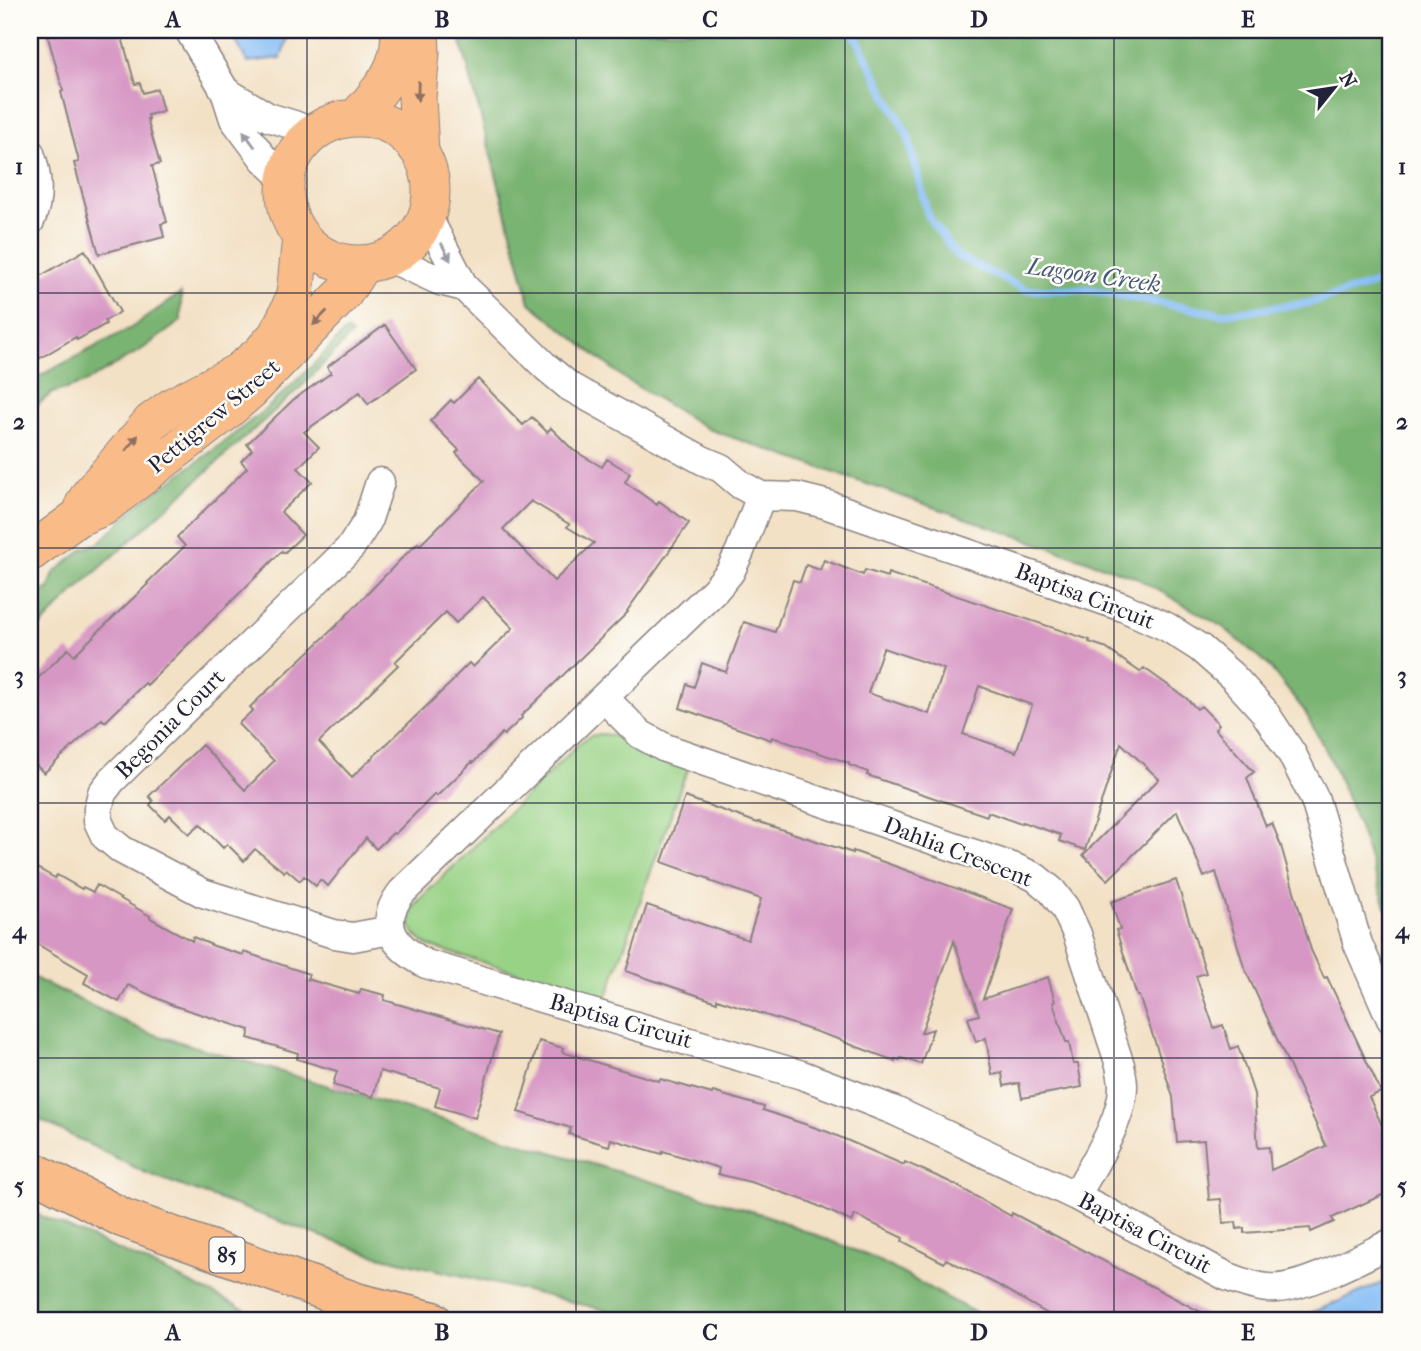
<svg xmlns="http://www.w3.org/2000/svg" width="1421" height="1351" font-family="'IM FELL French Canon',serif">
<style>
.green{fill:#98d285;stroke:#5d7a60;stroke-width:2}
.forest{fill:#7ab472;stroke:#4e6b56;stroke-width:2}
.water{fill:#84bcf5;stroke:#536f98;stroke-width:2}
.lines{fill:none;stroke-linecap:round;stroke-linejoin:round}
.stream{stroke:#84bcf5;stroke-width:8}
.building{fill:#d797c4;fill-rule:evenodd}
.minor-casing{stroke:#8a8280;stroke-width:31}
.major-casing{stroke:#8a8280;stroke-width:39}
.highway-casing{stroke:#8a8280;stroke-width:41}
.minor{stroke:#fff;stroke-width:28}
.major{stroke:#f9bc89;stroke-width:37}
.highway{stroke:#f9bc89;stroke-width:38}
.oneway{fill:#8e6f62}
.oneway2{fill:#9c9ca7}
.grid{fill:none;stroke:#22223b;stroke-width:2;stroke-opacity:0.55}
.labels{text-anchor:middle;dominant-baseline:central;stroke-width:5;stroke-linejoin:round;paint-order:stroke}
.shield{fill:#fdfcf7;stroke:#646373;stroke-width:2}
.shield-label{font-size:21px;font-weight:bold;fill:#22223b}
.street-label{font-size:23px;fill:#22223b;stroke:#fdfcf7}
.water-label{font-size:24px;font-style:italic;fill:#44587c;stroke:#fdfcf7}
.neatline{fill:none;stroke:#22223b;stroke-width:2.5}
.grid-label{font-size:23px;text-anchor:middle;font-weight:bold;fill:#22223b}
</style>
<rect width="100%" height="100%" fill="#fdfcf7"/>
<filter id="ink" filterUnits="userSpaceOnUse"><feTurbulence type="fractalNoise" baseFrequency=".0143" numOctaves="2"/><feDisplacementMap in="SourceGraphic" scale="14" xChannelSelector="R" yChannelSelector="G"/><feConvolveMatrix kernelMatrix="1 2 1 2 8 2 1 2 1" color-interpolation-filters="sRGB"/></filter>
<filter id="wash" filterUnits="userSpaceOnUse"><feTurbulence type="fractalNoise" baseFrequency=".00686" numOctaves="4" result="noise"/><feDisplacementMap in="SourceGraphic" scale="28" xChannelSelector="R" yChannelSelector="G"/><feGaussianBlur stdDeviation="1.57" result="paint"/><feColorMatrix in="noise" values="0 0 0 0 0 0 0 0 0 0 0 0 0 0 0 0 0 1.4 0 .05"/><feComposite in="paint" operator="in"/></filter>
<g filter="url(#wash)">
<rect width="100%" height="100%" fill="#f3e1c6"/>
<path class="green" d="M603,734l16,3 19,12 51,19 -7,15 -76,216 -177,-53c-19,-11 -23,-22 -14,-42l167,-163 8,-5z"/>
<path class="forest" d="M458,30h933v891l-34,-99 -27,-64 -26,-48 -37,-46 -44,-37 -88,-50 -427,-148 -83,-50 -95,-76z
M181,293v28l-40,29 -59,34 -30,9 -22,18v-30l101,-53z
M347,330l5,4 -49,51 -225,203 -48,49v-38l19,-11 5,-15 29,-24 16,-6 40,-39 73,-53 53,-41 41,-38z
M30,976l116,56 622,184 108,43 114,62h-338l-282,-67 -224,-81 -116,-58z
M30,1211l122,54 96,46 44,10h-262z"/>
<path class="water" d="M230,30h60l-9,28 -34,4z
M1391,1279v42h-99z"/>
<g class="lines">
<path class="stream" d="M852,30l56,106 20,80 29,40 69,34h62l133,24 88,-11 65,-19 17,-14"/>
</g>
<g id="blocks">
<path class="building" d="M46,30h74l15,54 5,-1 3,10 14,-4 6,22 -15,4 1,4h-2l13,45 -8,2 15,56 -6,2 3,13 -65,17 -25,-91 5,-1 -18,-70 2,-1z
M85,250l35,62 -15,9 1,3 -29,16 -1,-3 -46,27v-82z
M385,325l31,44 -48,35 -8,-12 -56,40 15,15 -21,21 14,14 -31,30 22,23 -19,18 -2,-2 -135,134 -2,-2 -40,39 -3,-3 -58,54 -14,-14v-73l38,-37 6,6 74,-71 -1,-1 38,-37 -8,-9 70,-69 -6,-7 11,-11 -5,-6 46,-44 38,-27 -4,-6z
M478,379l45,46 9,-8 15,15 4,-4 22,22 29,17 5,-8 23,14 -5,9 32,23 2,-4 30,22 -62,88 1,1 -107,104 1,2 -18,17 -2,-2 -29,30 -1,-1 -35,34 -2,-2 -40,40 -2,-1 -17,16 -10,-11 -38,48 -8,-6 -4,6 -12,-10 -4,5 -14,-12 -2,3 -29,-23 -11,12 -17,-17 -4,4 -23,-24 -11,10 -19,-19 -5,5 -15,-15 3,-4 -4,-5 53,-51 43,45 29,-29 -36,-37 15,-14 -3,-3 85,-80 69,-71 14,-13 2,2 64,-64 -28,-28 3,-3 -29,-29 21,-21 3,3zM531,501l38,23 -2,3 27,16 -40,38 -51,-52zM483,597l30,31 -40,39 -4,-4 -15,15 1,1 -103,98 -33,-35 79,-77 -3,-3 51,-50 10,11z
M824,560l39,15 2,-5 22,7 1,-4 202,67 -1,2 15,5 36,25 4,-4 42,30 11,11 4,-3 18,18 -4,5 39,43 -7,6 19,48 6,-3 9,23 30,104 13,28 3,-1 54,115 -12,5 22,48v46l-59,27 2,4 -23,10 -1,-4 -66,5v-5l-7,1 -1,-7 -13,1 -2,-24 -12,1 -5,-60 -27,2 -4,-45 -18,-55 -16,-46h-2l-21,-66 4,-1 -9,-27 65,-22 30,93 -10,3 18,52 9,-3 8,24 7,-3 16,48 4,54 11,-1 2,23 55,-24 -82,-179 -28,-95 -12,5 -27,-66 -69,69 -25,-25 76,-76 -38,-36 -36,107 -26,-9 2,-6 -39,-13 -1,2 -33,-12 -1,4 -120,-41 1,-3 -19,-7v-2l-77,-26 -1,3 -91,-32 7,-24 7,3 8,-24 24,9 18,-50 31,10 18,-52 7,2 6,-17 14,5zM883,648l61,21 -15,45 -61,-21zM979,686l53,19 -16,47 -53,-18z
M685,797l73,26 1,-1 94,31v-2l14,5 146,53 -30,90 65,-22 7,25 -2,1 13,39h3l4,22h5l4,23 -60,11 -3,-15 -15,3 -2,-13 -10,2 -6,-37 -10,4 -8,-24 11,-3 -25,-74 -33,92 12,-4 -12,35 -20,-6 -1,2 -5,-1v2l-51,-19v-1l-127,-42v3l-91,-31 21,-66 101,35 13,-41 -52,-18 1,-2 -48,-17z
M30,864l25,14 2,-3 25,14 1,-2 10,5 4,-7 53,31v2l42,23 1,-4 21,9 29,9 1,-3 65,22 -2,5 52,15 2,-5 24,6 -1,5 115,34 -24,84 -40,-12 5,-18 -60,-17 -7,26 -40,-12 4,-14 -40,-12 1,-6 -50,-15 2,-8 -78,-25 -44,-20 -9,17 -35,-19 4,-9 -58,-34z
M539,1041l24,7 -1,4 23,7 74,22 1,-2 52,15 1,-2 51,15 -1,3 65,22 76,33 1,-3 45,20 61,34 1,-3 206,108h-158l-64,-37 -50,-25 -2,4 -42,-22 1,-3 -48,-23 -3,7 -42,-20 -56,-19 -36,-9 1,-6 -56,-17 -1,3 -51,-15 -2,7 -40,-12 2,-6 -53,-16z"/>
</g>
</g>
<g filter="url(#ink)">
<use href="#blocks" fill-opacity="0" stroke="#8a8280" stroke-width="2"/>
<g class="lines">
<g class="minor-casing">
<path id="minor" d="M189,30l36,61 9,28 30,40 22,21
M225,91l43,26 26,8 19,8
M30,153c8,22 10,47 0,68
M427,216l37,71 82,80 24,20 132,73 19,8 20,17 20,11 36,1 28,7 298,103 44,20 33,21 33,29 30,33 29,44 23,46 43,144 33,75
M390,258l50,23 24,6
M380,482l-13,40 -16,25 -239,233 -10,13 -4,16v12l7,15 17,14 81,43 131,41 19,3 38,-7
M761,496l-21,55 -10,21 -15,18 -313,302c-26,33 -7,55 24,72l376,111 50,19 43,17 181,85 150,80c13,5 28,11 42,12 31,4 94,-31 123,-45
M604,698l36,36 25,14 350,120 20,9 17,14 13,17 12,26 43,131c1,7 3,14 3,21 0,34 -31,80 -47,110"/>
</g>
<g class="major-casing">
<path id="major" d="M356,118c23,-26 47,-51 43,-88
M285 191a73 73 0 1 1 146 0a73 73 0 1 1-146 0Z
M420,152l-3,-54 4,-46 -1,-22
M84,504l6,-10 61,-72 22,-16 65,-34 21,-17 17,-19 11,-21 8,-20 6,-58
M30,553l47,-35 26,-11 119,-92 28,-24 94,-98 18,-28"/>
</g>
<g class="highway-casing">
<path id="highway" d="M30,1170l93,48 236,85 74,18"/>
</g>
<use href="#minor" class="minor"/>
<use href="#major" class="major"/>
<use href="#highway" class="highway"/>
</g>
<defs><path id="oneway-solid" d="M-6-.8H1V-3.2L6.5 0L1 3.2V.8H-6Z" transform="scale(1.75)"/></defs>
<g class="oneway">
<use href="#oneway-solid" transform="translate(418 91) rotate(92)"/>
<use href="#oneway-solid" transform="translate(320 318) rotate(134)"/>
<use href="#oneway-solid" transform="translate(132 443) rotate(-51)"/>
</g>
<g class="oneway2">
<use href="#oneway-solid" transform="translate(249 139) rotate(-126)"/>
<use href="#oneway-solid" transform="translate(446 252) rotate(62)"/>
</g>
</g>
<path class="grid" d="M307,30v1291M576,30v1291M845,30v1291M1114,30v1291M30,293h1361M30,548h1361M30,803h1361M30,1058h1361"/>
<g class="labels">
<rect class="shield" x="209.5" y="1237.5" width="35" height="35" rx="5"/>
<g class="shield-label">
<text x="227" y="1255">85</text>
</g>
<g class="street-label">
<text transform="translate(214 416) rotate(-40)">Pettigrew Street</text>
<text transform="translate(1085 596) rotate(21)">Baptisa Circuit</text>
<text transform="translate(170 724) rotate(-45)">Begonia Court</text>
<text transform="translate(958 852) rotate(21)">Dahlia Crescent</text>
<text transform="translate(621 1021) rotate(16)">Baptisa Circuit</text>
<text transform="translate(1145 1233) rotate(28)">Baptisa Circuit</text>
</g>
<g class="water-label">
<text transform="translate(1094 275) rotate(8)">Lagoon Creek</text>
</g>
</g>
<rect width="1421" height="1351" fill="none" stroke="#fdfcf7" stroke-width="77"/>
<g transform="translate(1334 88) rotate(60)" stroke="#fdfcf7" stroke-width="5" paint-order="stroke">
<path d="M0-5L12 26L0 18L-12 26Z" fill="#22223b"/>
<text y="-10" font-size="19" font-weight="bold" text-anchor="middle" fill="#22223b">N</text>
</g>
<rect x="38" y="38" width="1344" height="1274" class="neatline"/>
<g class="grid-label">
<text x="173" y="27">A</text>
<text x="442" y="27">B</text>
<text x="710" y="27">C</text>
<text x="979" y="27">D</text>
<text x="1248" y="27">E</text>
<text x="19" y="174">1</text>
<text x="1402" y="174">1</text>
<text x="19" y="429">2</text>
<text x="1402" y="429">2</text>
<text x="19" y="683">3</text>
<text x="1402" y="683">3</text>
<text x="19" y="938">4</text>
<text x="1402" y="938">4</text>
<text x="19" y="1193">5</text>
<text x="1402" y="1193">5</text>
<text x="173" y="1340">A</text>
<text x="442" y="1340">B</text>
<text x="710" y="1340">C</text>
<text x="979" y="1340">D</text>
<text x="1248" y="1340">E</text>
</g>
</svg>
